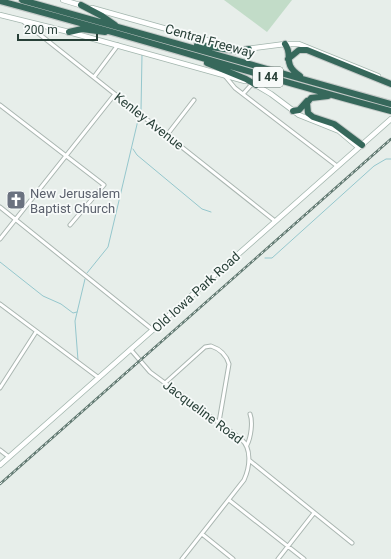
<svg xmlns="http://www.w3.org/2000/svg" width="391" height="559" font-family="Roboto,sans-serif">
<style>
.green{fill:#c2dcc8}
.lines{fill:none;stroke-linecap:round;stroke-linejoin:round}
.stream{stroke:#95c7cd;stroke-width:1}
.street-casing{stroke:#aab6b1;stroke-width:5}
.secondary-casing{stroke:#a3b6ae;stroke-width:6}
.highway-casing{stroke:#c3c9c7;stroke-width:8}
.street{stroke:#fff;stroke-width:3}
.secondary{stroke:#fff;stroke-width:4.5}
.highway{stroke:#36685b;stroke-width:6}
.rail-casing{stroke:#627a72;stroke-width:2.5}
.rail{stroke:#f7faf9;stroke-width:1;stroke-dasharray:3;stroke-linecap:butt}
.labels{text-anchor:middle;dominant-baseline:central;stroke-width:3.5;stroke-linejoin:round;paint-order:stroke}
.shield{fill:#f7faf9;stroke:#657771;stroke-width:1}
.shield-label{font-size:12px;font-weight:bold;fill:#273f37}
.street-label{font-size:13px;fill:#273f37;stroke:#f7faf9}
.worship-label{font-size:13px;fill:#5b616d;stroke:#f7faf9;text-anchor:start}
</style>
<rect width="100%" height="100%" fill="#e7eeea"/>
<path class="green" d="M224,0h68l-25,32z"/>
<g class="lines">
<path class="stream" d="M141,111l1,-56
M133,149l4,6 65,54 9,3
M265,258h7l102,-92 12,-7h5
M0,262l43,34 18,8 12,9 4,-1
M87,273l21,-26 31,-131
M78,360l-3,-39 10,-42"/>
<g class="street-casing">
<path id="street" d="M24,22l251,199
M225,76l10,12 102,78
M94,77l24,-32
M243,94l9,-10
M0,105l104,80 -34,40
M167,135l27,-35
M0,207l153,123
M0,239l115,-145
M0,304l99,74
M131,350l19,22 91,67c11,9 9,28 3,41l-62,79
M165,383l40,-36 6,-1c9,3 15,8 18,18l-10,58
M0,388l36,-56
M247,445c4,-8 6,-23 3,-31
M0,450l9,7
M249,460l103,83
M229,500l75,59
M202,534l31,25
M278,559l36,-46"/>
</g>
<g class="secondary-casing">
<path id="secondary" d="M63,0l20,6
M92,8l139,39
M0,15l69,17 176,49
M246,49l39,-5h14l79,32
M254,84l17,10 28,21 40,16 19,16
M0,465l391,-346"/>
</g>
<g class="highway-casing">
<path id="highway" d="M22,0l369,104
M0,1c131,35 260,75 391,110
M81,5l21,11 13,9
M69,32l13,-3 23,3
M285,44c9,12 -4,19 15,32
M197,45l42,6 10,-2
M288,59l11,-9h8l84,34
M207,63l39,16 10,6
M328,96l-17,2 -4,5 1,10 5,4 21,7 28,21
M293,111l6,-1 8,-9"/>
</g>
<use href="#street" class="street"/>
<use href="#secondary" class="secondary"/>
<use href="#highway" class="highway"/>
<g class="rail-casing">
<path id="rail" d="M0,484l391,-345"/>
</g>
<use href="#rail" class="rail"/>
</g>
<defs>
<g id="church-square" transform="scale(1)"><rect x="-9" y="-9" width="18" height="18" rx="4" fill="#6b7280" stroke="#f7faf9"/><path d="M-1.2-6h2.4v3.5h3.3v2.4h-3.3V6h-2.4V-.1h-3.3v-2.4h3.3Z" fill="#fff"/></g>
</defs>
<g fill-rule="evenodd">
<use href="#church-square" x="16" y="200"/>
</g>
<g class="labels">
<rect class="shield" x="253" y="67" width="30" height="20" rx="3"/>
<g class="shield-label">
<text x="268" y="77">I 44</text>
</g>
<g class="street-label">
<text transform="translate(210 41) rotate(16)">Central Freeway</text>
<text transform="translate(149 121) rotate(38)">Kenley Avenue</text>
<text transform="translate(196 292) rotate(-42)">Old Iowa Park Road</text>
<text transform="translate(203 412) rotate(37)">Jacqueline Road</text>
</g>
<g class="worship-label">
<text x="30" y="193">New Jerusalem<tspan x="30" dy="15">Baptist Church</tspan></text>
</g>
</g>
<path d="M18 34v6h79v-6" fill="none" stroke="#273f37" stroke-width="2"/>
<text x="24" y="34" font-size="12" fill="#273f37" stroke="#f7faf9" stroke-width="3" paint-order="stroke">200 m</text>
</svg>
